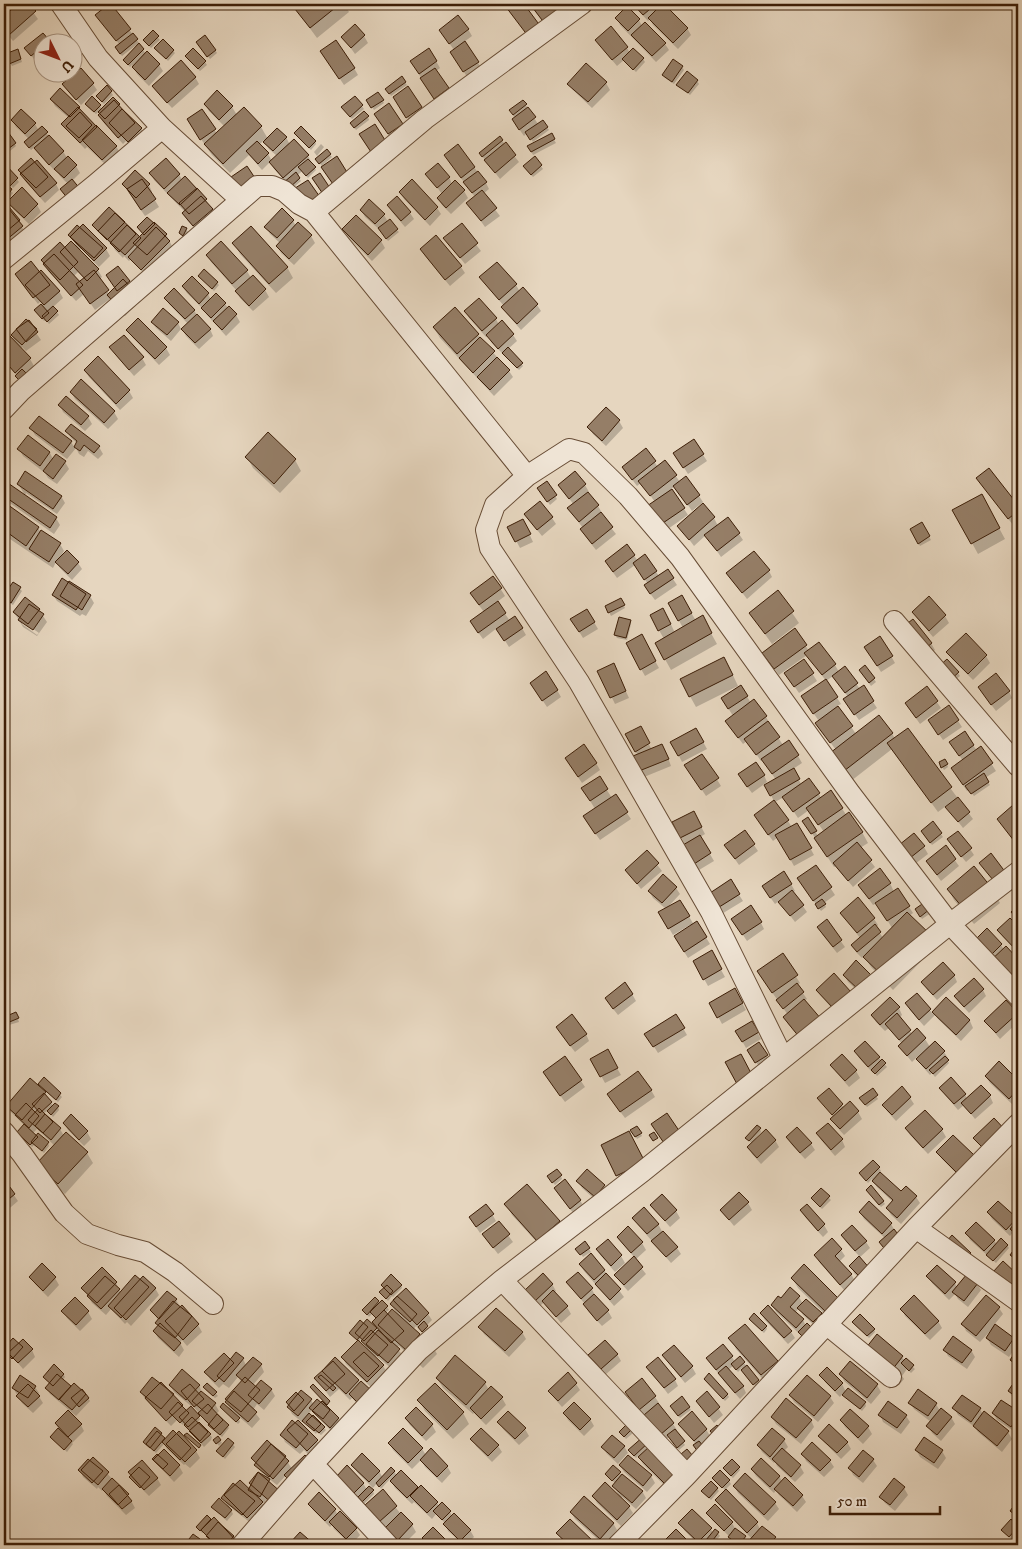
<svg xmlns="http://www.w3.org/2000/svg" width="1022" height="1549" font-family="'IM FELL DW Pica',serif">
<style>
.shadow{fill:#0003;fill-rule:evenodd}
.building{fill:#957e67;stroke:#3d1e07}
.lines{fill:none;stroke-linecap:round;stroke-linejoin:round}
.minor-casing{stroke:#674c35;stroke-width:22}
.minor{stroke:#efe4d5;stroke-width:20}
</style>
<rect width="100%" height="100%" fill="#e6d6bf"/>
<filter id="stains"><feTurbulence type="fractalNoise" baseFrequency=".004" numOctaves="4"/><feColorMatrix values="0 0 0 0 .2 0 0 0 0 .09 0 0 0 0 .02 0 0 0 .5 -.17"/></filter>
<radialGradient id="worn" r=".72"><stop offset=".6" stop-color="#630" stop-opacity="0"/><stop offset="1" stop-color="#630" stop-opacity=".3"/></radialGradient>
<path class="shadow" d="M4,4h23l11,15 -25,22 -9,-11z
M110,4l29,39 -17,13 -4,-5 2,-6 -19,-23z
M292,4h52l5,8 -32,26z
M529,4h43l-20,29z
M592,4h11l-7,5z
M632,4h25l3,4 27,20 4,7 -13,14 -25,-24 -3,-6 -2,2z
M617,18l22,2 3,6 23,18 4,6 -13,12 -36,-37z
M468,29l4,7 -8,6 18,27 -14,9 -13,-19 -1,-9 -14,-20z
M153,32l7,8 -9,8 -7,-8z
M43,34l6,8h-7v15l-6,5 -10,-14z
M364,36l4,7 -13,11 -12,-17z
M199,45l16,5 2,3 -7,6z
M601,47l26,1 3,5 13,6 2,3 -9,10 -12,-12 -7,6z
M156,48l17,3 2,2 -7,8z
M143,50l3,4 13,11 4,6 -14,15 -12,-12 -5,-9 -2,2 -4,-4z
M19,53l3,9 -10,4 -2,-3z
M326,58l28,10 4,7 -14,10z
M188,59l17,3 2,3 -7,6z
M436,61l4,7 -4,3 16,25 -14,9 -23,-37z
M682,67l2,3 -10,14 -9,-6 -2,-3z
M80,69l13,15 4,6 -16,15 -13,-14 -4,-7z
M49,72h19l-10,10z
M195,77l4,7 -27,24 -14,-15 -4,-7z
M402,78l5,7 -16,11 -4,-7z
M697,81l2,3 -9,11 -12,-10z
M606,83l4,7 -18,18 -19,-18 -4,-6z
M107,87l6,8 -9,9 -5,-5z
M378,93l6,10 -10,7 -6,-10z
M355,97l9,12 -12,10 -8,-9z
M51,99l28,8 4,7 33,32 4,7 -13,13 -20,-19 -2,2 -18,-19 -4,-6 6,-6 -14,-12z
M523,101l15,23 4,-3 7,9 -16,12 -6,-9 -3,3 -7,-10 -2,-8 -3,-4z
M116,103l25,25 4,7 -12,13 -7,-7 -3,3 -20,-22 -4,-7 2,-6 -5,5 -8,-7 12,-1 2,4z
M205,104l27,3 5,8 7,-7 17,19 7,12 18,-2 4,8 18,11 4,7h-1l5,7 -8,8 -6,-7 -5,5 4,5 -11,10 -4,-9 -12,-13 -4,-7 -8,8 -13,-15 -19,18 -18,-18 -20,-29 10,-16 15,24 8,-7 -16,-16zM264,140l5,9 8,7 -5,5 -4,-7 -9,-9z
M398,104l23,4 3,6 -13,9z
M389,105l17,26 -14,9 -13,-19z
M368,117l1,3 -13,10 -3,-4z
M12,120l23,4 4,7 7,2 17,18 4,7 9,8 4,7 -8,8 6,30 -17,-22 7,-5 -8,-8 -4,-7 -2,1 -14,-15 -5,-8 -4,3 -4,-5 2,-6 -13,-12z
M8,134l8,12 -6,5 -6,-9v-5z
M295,134l20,7 1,3 -5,6z
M551,135l5,8 -23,12 -4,-8z
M500,138l19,24 -19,17 -18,-23z
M321,144l3,3 -7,9 -3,-4z
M458,146l28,37 3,6 -6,5 17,22 -15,11 -17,-24 7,-6 -26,-35z
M327,151l5,6 -9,8 4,9 -8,-12z
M535,158l8,11 -10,8 -7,-8z
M4,165l15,17 -6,6 -9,-9z
M151,173l28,1 3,6 24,20 10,16 -18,16 -11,-12 -4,-7 2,-1 -31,-32z
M21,174l35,10 3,6 -14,13 -20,-22z
M427,174l22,3 3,7 12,7 4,7 -17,16 -9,-9 -4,-7 4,-4z
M412,181l25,27 4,6 -11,12 -26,-27 -4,-7z
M123,184l26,1 3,7 -1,2 8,13 -14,9z
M4,185l9,8 -3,4 -6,-5z
M22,189l15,16 4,7 -12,12 -16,-15 -4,-7z
M4,201l15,20 6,12 -16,14 -5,-6z
M388,206l22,7 4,6 -9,8 -13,-15z
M361,210l23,5 4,7 11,10 -11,9 -8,-11 -15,-13z
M356,216l25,25 4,7 -13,13 -25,-25 -3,-7z
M293,221l3,5 2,-2 13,12 4,7 -21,22 -13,-12 -4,-7 3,-3 -10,-9 -4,-7z
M94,225l46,13 26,-4 7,14 -27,28 -15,-17 -2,2 -5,-5 -1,2 -8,-8 -2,-4 -16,-15z
M461,225l20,26 -16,13 -16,-20z
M83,226l23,23 4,7 -11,11 -18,-18 -2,2 19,19 4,7 -3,2 10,15 6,-6 3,-21 11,15 11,19 -15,15 -15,-17 -15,11 -11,-16 -8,7 -28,-30 -3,-6 20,-16 12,-2 -7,-12zM78,272l7,7 -6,4 -6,-6z
M186,229l2,3 -3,6 -5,-5z
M221,243l26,28 4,7 1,-2 13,14 4,7 -16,14 -13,-13 -3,-7 -26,-29 -4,-7z
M234,243l53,24 6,11 -17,15 -36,-39z
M421,249l40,18 4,6 -15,13 -25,-30z
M497,264l19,21 4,7 17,13 4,6 -20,19 -14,-16 -4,-7 1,-1 -19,-22 -4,-7z
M40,274l19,17 4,7 -10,9 6,8 -10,9 -3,-4 -2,1 -9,-11 7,-6 -2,-2 -2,2 -18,-23z
M199,276l18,7 2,2 -5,6z
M192,278l16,16 3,6 14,4 3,4 8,7 4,7 -14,14 -19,-21 -4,-6 -16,-16 -4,-6z
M166,298l28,12 4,7 12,12 3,7 -14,13 -13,-13 -4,-7 6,-5 -19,-20z
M466,312l30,7 3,6 14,10 4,6 -9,8 15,17 -4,4 -28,-28 -3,-6 -2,1 -17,-19z
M28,321l13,19 -15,11 -4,-4 -1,2 9,10 4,7 -9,8 -8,2 -13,-15v-33l12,15 -4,-7z
M152,322l26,1 3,6 -10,12 -15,-13z
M434,328l44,7 31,36 4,6 -19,19 -54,-58z
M128,330l38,18 4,7 -11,10 -27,-28z
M111,348l31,10 4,7 -12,11 -19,-22z
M85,370l44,21 4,7 -13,12 -31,-33z
M81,381l33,31 4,7 -10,10 -33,-30 -4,-7z
M66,397l22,20 4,7 -7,7 -22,-19 -3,-7z
M606,409l13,12 4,7 -17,18 -13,-12 -4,-7z
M31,428l40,14 4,6 2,-5 -6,-5 -4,-7 32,16 4,7 -5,5 -10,-8 -4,6 -5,-3 -3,-6 -9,11 -32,-24z
M268,434l27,26 6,11 -21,22 -27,-25 -6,-11z
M28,437l22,16 3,6 12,3 4,7 -12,15 -9,-6 -3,-5 -22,-17 -4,-7z
M694,441l13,20 -19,13 -9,-14z
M646,450l12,17 7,-6 15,21 19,14 4,6 -11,9 -17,-25 -4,3 17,26 -23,16 -10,-29 -14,-19 -4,3 -9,-12z
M989,470l29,37v14l-5,4 -31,-40z
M574,472l11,13 4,7 -2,1 11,13 4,7 -2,1 16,20 -20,16 -11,-14 -2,-8 -10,-13 -4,-6 5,-4 -15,-20z
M6,482l50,36 4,7 -6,9 -50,-35v-14z
M546,483l11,16 -7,6 -10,-14z
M18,484l43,12 4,7 -8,11 -31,-21 -1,2z
M4,504l34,24 2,3 20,13 4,7 -3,5 17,7 4,6 -10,11 -12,-12 -4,-6 -3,6 -49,-33z
M703,505l11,13 4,8 21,8 4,6 -22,17 -15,-22 -12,11 -15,-20z
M987,506l18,33 -27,15 -24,-44z
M552,518l4,6 -14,12 -12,-15z
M922,524l9,16 -11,6 -9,-16z
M509,527h17l7,15 -13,6z
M4,539l5,7 -5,7z
M627,546l11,15 7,-5 14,20 14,3 4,6 -22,15 -6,-8 -1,-8 -13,-19 -18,13 -7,-10z
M769,571l3,6 -25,22 -19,-25z
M493,577l12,19 -8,6 13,19 12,7 4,7 -17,12 -12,-19 -14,11 -8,-11 9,-16 -9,-12z
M4,579l6,9 4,-5 8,8 -9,14 -8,-5 -1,1z
M70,583l20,13 4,7 -8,13 -4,-2 -2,2 -23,-15 -4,-6z
M778,592l21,31 -27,21 -22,-31z
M682,597l14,24 6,-4 15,27 -46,26 -15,-27 8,-4 -13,-23h16l8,17 8,-5 -13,-24z
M620,599l5,9 -14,8 -5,-10z
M39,610l8,12 -10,14 -14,-9 -9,-15zM22,621l17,12 -2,2 -15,-11z
M587,610l11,19 -15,9 -11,-18z
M913,612l32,4 4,7 -16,14 -16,-19z
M630,621l1,3 -4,16 -10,-2 -2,-3z
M795,630l14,21 26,14 4,7 6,-4 15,21 3,-2 14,21 -18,12 -10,-14 -1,-9 -15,-21 -7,5 15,23 -4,2 19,28 36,-1 3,6 12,-10 66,90 -10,9 -17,-22 -8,6 -46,-63 -41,32 -15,-31 -15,-20 -2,-9 -13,-18 20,-22 -19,-26 -28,20 -11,-15z
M966,635l20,21 4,7 -17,17 -21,-21 -4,-6z
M641,636l18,32 -14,8 -18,-32z
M905,637l26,6 4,7 -12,10z
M870,654l21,2 4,7 -14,9z
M804,661l13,20 -18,12 -9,-13z
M865,666l11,16 -5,4 -9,-13z
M730,669l8,17 -42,21 -15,-27z
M599,671l18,1 12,26 -14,6z
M941,672l17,1 2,3 -8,7z
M741,687l10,16 3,-2 12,16 4,7h-1l14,21 5,-3 10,14 4,7 -9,6 8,15 18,10 2,4 10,-6 16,24 15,16 6,11 -8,5 15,19 -22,20 -17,-21 -2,1 -28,-43 1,-5 11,17 6,-4 -15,-22 -11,8 -14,-21 -9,5 17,25 5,-3 17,31 -20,11 -16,-29 -5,4 -14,-19 15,-21 -8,-15 10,-6 -13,-20 -2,1 -14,-20 -4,3 -12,-16 2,-12 -11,-18z
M927,688l14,20 -21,16 -14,-20z
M535,689l22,1 4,7 -14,10z
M1009,691l3,7 -16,13 -13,-17z
M949,707l13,20 -19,13 -9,-13z
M640,728l12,22 14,2 5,14 -27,11 -4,-6 -2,-15 -11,-21z
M696,729l11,20 -25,13 -10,-20z
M973,745l4,6 4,-3 15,23 -11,7 5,7 -16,11 -5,-6 -2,1 -11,-16 7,-14 -8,-12z
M702,755l19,31 -15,10 -16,-24z
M945,760l3,7 -4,3 -4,-7z
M596,763l4,7 -18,13 -12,-18z
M764,775l3,7 -15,11 -9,-12z
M599,778l13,20 3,-2 16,23 -31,21 -12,-17 7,-14 -12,-20z
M1013,807l5,6v34l-20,-28z
M697,819l8,15 -5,3 14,24 -15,9 -15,-25h1l-11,-23z
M933,823l10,14 -11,8 -8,-11z
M745,832l13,19 -19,14 -9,-13z
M953,846l17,3 4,6 -8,7z
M924,847l4,7 -13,10 -10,-13z
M945,847l14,19 -18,15 -14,-19z
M647,852l15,19 -21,18 -14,-18z
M816,866l19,29 -11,8 2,4 -5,4 -19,-26z
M730,881l13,20 -23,14 -12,-20z
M890,883l4,9 4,-3 11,18 4,6 -4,3 27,30 -43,44 -22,-23 -7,-11 -2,2 -6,-6 -4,-7 8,-7 -19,-25 17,-14 16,20 4,6 -2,2 7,11 9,-10 -15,-25 -4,2 -14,-20z
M791,884l4,7 -2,1 14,20 -12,10 -16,-21 -4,3 -8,-11z
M676,888l4,6 -12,13 12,-6 14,24 3,-2 13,21 -22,14 -13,-21 17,-10 -2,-2 -17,10 -13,-22 6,-4 -13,-11 -4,-7z
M948,889l46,3 6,11 -26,21 -20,-24z
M925,904l6,9 -9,6 -6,-9z
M1010,920l8,8v25l-15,-16 -4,-6z
M826,921l19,26 -8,6 -15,-19z
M761,923l3,6 -17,12 -10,-15z
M982,945h19l3,5 2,-2 12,12v33z
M711,952l14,25 -17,9 -14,-25z
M782,955l18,28 -3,2 10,14 -3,2 1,43 -17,-20 -3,-6 3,-3 -26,-37z
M856,962l8,35 -16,-15 -4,-7z
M954,975l3,7 -20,18 -10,-11 -4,-7z
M735,990l11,20 -24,14 -11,-21z
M817,990l33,3 -13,21 -16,-18z
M983,990l3,6 -17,17 -9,-10 -4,-6z
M632,994l4,7 -18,14 -8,-10z
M916,995l17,19 13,-15 24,22 3,7 -12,13 -23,-22 -3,-4 -11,11 -14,-16 -4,-7z
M899,1008l3,7 -3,3 13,16 5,-4 8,9 5,8 5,-5 9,10 4,6 -1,2 2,3 -14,14 -3,-4 -2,2 -8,-9 -5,-9 -5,5 -13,-16 3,-2 -13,-16 -4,3 -9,-9 -4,-7z
M8,1010l1,6h8l2,6 -10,3 -1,-3z
M1017,1014l1,3v5l-18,17 -10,-12 -4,-6z
M676,1016l11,19 -29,18 -12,-19z
M752,1023l9,16 -15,9 -9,-16z
M561,1034h25l3,7 -14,11z
M759,1044l9,14 -10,7 -10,-14z
M607,1051l14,24 -16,8 -13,-24z
M855,1051l24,7 8,9 -10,9 -3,-4 -1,1 -14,-15z
M565,1057l20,30 -20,15 -17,-23z
M999,1063l19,18v18l-5,6 -23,-22 -4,-6z
M832,1065l24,6 4,7 -11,9 -13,-15z
M44,1079l18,18 -4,5 -15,-13 10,17 5,1 1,3 -6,7 -5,-7 -5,4 17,15 4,7 23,17 6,10 -28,31 -21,-19 11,-29 -18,-17 -5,5 16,9 1,3 -5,7 -10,-8 -2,2 -14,-15 7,-6 -14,-14 -4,-6 37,-15 -4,-7z
M941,1088l24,6 2,5 23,-3 3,7 -18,16 -11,-14 -6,5 -13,-15z
M651,1090l4,7 -30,21 -13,-17z
M829,1090l15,18 5,-5 9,9 4,7 -18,16 -8,-9 -4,-7 2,-1 -15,-20z
M872,1090l6,9 -11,8 -4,-5z
M910,1098l4,6 -18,17 -9,-10 -3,-6z
M925,1111l17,19 4,7 -18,17 -18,-19 -4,-6z
M71,1116l16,16 4,7 -7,7 -16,-16 -4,-7z
M637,1127l5,9 -5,3 -5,-9z
M760,1129l1,3 -5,6 1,2h18l4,7 -18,17 -9,-10 -3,-6 3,-4 -5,-6z
M818,1134l24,6 3,7 -10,9 -14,-16z
M787,1137l24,7 4,6 -10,9 -14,-15z
M953,1137l8,41 -19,-19 -4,-6z
M603,1146l47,27 -27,13z
M879,1168l2,3 -2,2 22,20 15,4 4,6 -19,21 -10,-9 -4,-7 6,-6 -16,-15 -5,-8 -4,4 -8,-9z
M587,1171l17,15 4,7 -9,10 -17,-15 -4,-7z
M561,1176l1,3 -7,6 -4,-5z
M4,1181l14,20 -14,12z
M821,1190l10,10 -9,9 -8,-8z
M869,1193l14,8 2,3 -4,3z
M739,1194l9,9 4,7 -18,16 -13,-16z
M559,1195l21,5 4,7 -10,7z
M869,1203l22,21 4,7 -11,18 -4,-7 5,-4 -21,-19 -4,-7z
M506,1204l53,17 6,11 -21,18 -32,-35z
M652,1205l24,6 4,7 -10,9 -14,-16z
M807,1206l17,19 4,7 -5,5 -18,-20 -4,-6z
M988,1212l28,7 1,3 1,-1v17l-5,-6 -3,4 -18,-17z
M492,1214l4,7 -16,12 -6,-9z
M634,1218l24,6 5,9 14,15 4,6 -10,9 -33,-38z
M499,1223l14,19 -15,12 -10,-13z
M628,1228l14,15 4,7 -11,10 11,14 -18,17 -9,-10 -3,-6 18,-18 -12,-14 -4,-6z
M967,1233l27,7 3,5h10l2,3 -13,15 -26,-23z
M842,1235l24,7 4,6 -11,10 7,27 -12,-12 -3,-7 9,-9 -14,-15z
M608,1240l13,16 4,7 -10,9 -14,-16 -4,-6z
M585,1243l6,9 -8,5 -6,-8z
M841,1250l4,6 -6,6 12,12 4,7 -10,10 -26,-29 -3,-7z
M1003,1263l15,13v26z
M580,1264l24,6 20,27 -10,9 -30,-35z
M42,1265l13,13 4,7 -11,12 -13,-13 -4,-7z
M102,1269l14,14 5,10 34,-5 4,7 -28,31 -4,-4 -2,2 -14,-15 -5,6 -14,-12 -9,-15z
M928,1276l27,7 2,5 20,-4 4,6 -13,17 -10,-8 -3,-5 -6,6 -17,-17z
M792,1278l48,24 -5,22 -37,-36z
M568,1283l24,6 3,7 13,15 4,7 -10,8 -14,-15 -3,-7 -13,-15z
M552,1284l4,7 -2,2 13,14 4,7 -10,9 -17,-21 -6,6 -9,-10z
M401,1285l1,3 -9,9 -1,-1 -4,5 -5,-6z
M799,1297l4,7 18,10 3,7 -7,7 -14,-13 -4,-7 -4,5 8,7 3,6v14l-30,-28 -4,-7 9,-5z
M75,1299l13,13 4,7 -12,12 -13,-13 -4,-7z
M176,1300l5,8 1,-1 16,18 4,7 -15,14 -5,-6 -2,3 4,7 -5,7 -21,-19 -4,-7 4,-4 -1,-3 2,-3 -8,-11z
M378,1302l2,2 2,-2 5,5 2,3 -4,3 3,3h10l-7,-12 37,10 4,6 -6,6 3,3 -5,5 -8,-8 -3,4 9,10 11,7 4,7 -14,14 -24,-22 -3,2 15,15 4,7 -9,10 -30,-24 -1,2 8,8 4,6 -15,16 -26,-24 -4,-7 16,-16 -8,-8 17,-12 10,8 -4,-7 4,-4 -4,-5 -4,4 -3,-4zM361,1339l6,10 -8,-7z
M999,1308l4,6 -9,11 19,13 4,7 -8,12 -18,-12 -4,-7 5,-7 -1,-1 -11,12 -14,-11 -3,-7z
M902,1309l36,12 4,7 -12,12 -25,-24z
M761,1313l30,19 4,6 -7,6 -23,-24z
M752,1322l14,4 1,3 -3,4z
M854,1322l20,7 1,3 -6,6z
M480,1327l42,5 4,7 -17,18 -25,-23z
M877,1336l38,33 -4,4 -4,-4 -5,7 2,3 -5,6 -3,-3 -6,7 -25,-21z
M730,1338l47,24 6,10 -15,13 -32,-36z
M13,1340l6,5 13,5 3,7 -12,12 -12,-14 -2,1 -5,-6z
M945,1350h26l4,7 -8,12 -19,-13z
M1018,1350v19l-7,-9z
M617,1354l4,7 -16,14 -15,-20z
M664,1356l28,11 4,7 -11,9 -17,-21z
M732,1357l3,5 9,1 16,20 -4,4 -14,-19 -4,4 -5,-6 -5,4 15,16 3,7 -6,6 -17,-19 -16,-22z
M243,1359l3,6h15l3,7 -11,13 3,2 15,2 4,7 -11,14 -7,-6 -4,6 7,9 -8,9 -15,-13 3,7 -2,2 -17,-17 11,5 -6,-10 16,-19 -4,-6 -9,11 -6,-4 -4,4 -9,-9 -4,-7 25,-11z
M850,1362l27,23 4,7 -10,12 -27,-23 -3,-7z
M648,1367l27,13 3,6 -10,8z
M63,1374l2,3 -3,4 9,7 17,10 2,3 -14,15 -26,-22 -3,-6 3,-4 -6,-7z
M821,1375l21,9 4,8 19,11 1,3 -4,5 -16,-13 -3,-5 -3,4 -15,-15z
M316,1378l43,2 2,4 3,27 -12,-13 -2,2 -11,-11 -9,8z
M437,1378l48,5 4,7 13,8 4,7 -20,20 -12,-12 -1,1 -30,-26z
M1018,1380v21l-5,-3 -4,-7z
M707,1382l20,12 2,3 -4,4z
M207,1384l11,12 -3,2 -9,-8z
M576,1384l4,6 -18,17 -8,-9 -4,-7z
M170,1385h29l3,8 13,11 4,7 -3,3 13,14 -7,9 -18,-17 -4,-8 -3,2 3,5 -3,4 15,14 -1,3 -7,7 -14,-15 -5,-9 -2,2 -6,-5 -6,6 -26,-27 -4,-7 43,17 13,5 1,-2 -6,-7 -1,1 -17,-14z
M435,1385l28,28 6,11 -16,15 -28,-28 -6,-11z
M35,1387l4,6 -1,2 5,8 -10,10 -11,-10 -9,-15z
M626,1392l29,5 4,6 -2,2 16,19 4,6 -2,2 10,13 -6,5 -10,-13 -5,4 -19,-27 -1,2z
M707,1393l16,22 -9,8 -17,-22z
M790,1395l40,2 4,6 -16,19 -24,-20z
M311,1400l3,5 24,14 4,7 -8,8 -22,-24 -4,4 18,16 -5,5 -4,-3 -1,2 -13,-14 -1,2 -10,-8 -5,-11z
M1001,1401l17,12v15l-3,4 -18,-12 -4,-7z
M910,1403l26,1 4,7 11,6 4,7 -14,17 -9,-8 -4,-7 3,-4 -17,-13z
M689,1407l2,3 -11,8 -7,-9z
M954,1408l26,1 3,6 1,-2 24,19 4,7 -10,13 -24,-20 -3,-5 -17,-12z
M416,1409l16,16 4,7 -10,9 -16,-16 -4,-6z
M850,1410l18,17 4,7 -9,10 -18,-17 -4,-7z
M564,1413l26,6 4,7 -10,10 -16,-16z
M880,1415l26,1 4,6 -9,12 -18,-12z
M772,1417l39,3 3,7 -13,17 -25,-20z
M499,1422l26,7 4,7 -10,9 -16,-16z
M56,1424l25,1 3,6 -12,12 1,1 -6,8 -15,-15 7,-8z
M680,1424l26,5 4,7 -10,9 -4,-1 -12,-13z
M627,1425l6,8 -7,6 -6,-7z
M772,1429l12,11 4,7 -4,4 16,15 4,7 -9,9 -18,-16 -2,-4 -1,1 -12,-11 -4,-7z
M179,1433l17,18 4,7 -10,10 -5,-4 -1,1 -17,-16 -3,-5 -8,9 -12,-11 17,-8 4,6z
M282,1435l35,6 4,7 -10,9 -7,-7 -4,4 -15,-12z
M820,1436l27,6 4,7 -10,10 -17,-17z
M643,1438l28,54 -28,-28 -5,-8 -2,2 -4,-4z
M228,1439l7,8 -10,12 -7,-8z
M472,1439l26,7 4,6 -10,10 -16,-16z
M220,1440l2,3 -3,3 -4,-5z
M389,1443l33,6 4,6 21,11 4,7 -9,10 -17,-16 -4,-7 -9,9 -19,-19z
M624,1446l4,7 -2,2 25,21 4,7 -8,9 -23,-20 -4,-7 8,-8 -2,-2 -8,9 -11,-10 -4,-6z
M916,1450l26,1 4,7 -8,11 -18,-12z
M803,1454l27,7 4,6 -10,10 -18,-16z
M252,1458l35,3 5,8 -15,16 -9,-7 5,9 4,23 -11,-10 -2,3 -3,-2 5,9 -14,14 -23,-18 4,8 -6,7 -12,-11 13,-3 -5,-9 26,-8 18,-13 -7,-6z
M93,1459l35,36 7,13 -9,7 -19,-19 -4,-7 -1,2 -4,-4 -1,2 -14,-12 -3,-7z
M155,1460l24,6 4,7 -9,9 -15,-16z
M873,1460l4,6 -14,17 -10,-8 -3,-7z
M353,1465l26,6 4,7 11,-7 3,5 4,-4 18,17 18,14 2,3 11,6 2,4 18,14 4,7 -8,8h-2l-16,-14 -3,-8 -9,-9 -4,5 -18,-17 -2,2 -17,-16 -5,-9 -9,10 -4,-6 -4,5 -16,-16z
M739,1468l1,2 -7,8 -7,-7z
M752,1470l27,6 3,5 20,15 4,6 -9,10 -18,-17 -3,-5 -2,3 -18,-17z
M620,1473l2,3 20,15 4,7 -10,11 -14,-12 -1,2 8,8 4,6 -12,13 -24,-23 -4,-7h26l-5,-10 2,-2 -8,-7z
M130,1477l27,1 4,7 -12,11z
M714,1479l15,2 2,3 -6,6 32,33 3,6 15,9 3,7h-31l5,-6 -31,-32 -4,-7 9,-9z
M894,1480l10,8 4,7 -13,16 -10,-8 -4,-6z
M341,1483h22l4,7 6,1 1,3 -10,10 -5,-6 -1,2z
M734,1486l41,17 4,6 -11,12 -30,-28z
M717,1489l2,2 -8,9 -6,-6z
M383,1491l17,22 12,12 4,7 -13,13h-2l-11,-10 -5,-9 -2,2 -17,-23z
M319,1494l16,16 3,5 18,14 4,6 -9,10 -17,-16 -2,-4 -2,2 -17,-17 -4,-6z
M1018,1502v18l-6,-9z
M571,1512l42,11 4,7 -13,15 -29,-26z
M708,1513l24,10 4,7 11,10 -4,5h-5l-7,-5 -2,-4 -17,-16z
M207,1517l4,5 22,15 6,8h-24l-11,-13 -2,1 -5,-6z
M680,1523l31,6 2,5 3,-3 4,5 -8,9 -3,-3 -4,3h-6l-15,-15z
M1018,1527v4l-7,8 -6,-6z
M558,1533l36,11v1h-27l-5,-5z
M190,1539h9l1,3 -4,3z
M685,1540l2,4 2,-2 4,3h-24l-3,-4z"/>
<path class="building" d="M18,4h11l7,7 -27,24 -5,-5v-14z
M109,4h2l20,25 -15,12 -21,-26z
M291,4h49l-30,24z
M511,4h13l17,23 -13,9 -22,-29z
M530,4h41l-26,20z
M633,4h23l-13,11z
M662,4h2l24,24 -15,15 -25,-25z
M627,6l13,13 -12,12 -13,-13z
M458,15l11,14 -20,15 -10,-14z
M645,22l21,21 -14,13 -21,-21z
M355,24l10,11 -14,13 -10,-11z
M611,26l17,21 -16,13 -17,-20z
M153,30l6,6 -10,10 -6,-6z
M43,33l7,8 -8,1v5l-11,9 -7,-8z
M133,33l5,6 -18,15 -5,-7z
M205,35l11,15 -9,7 -11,-15z
M163,39l11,11 -8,9 -12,-11z
M336,40l19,28 -16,11 -19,-28z
M465,41l14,21 -16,10 -13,-20z
M139,43l5,6 -16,16 -5,-5z
M193,48l13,13 -8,8 -13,-13z
M429,48l8,13 -18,13 -9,-13z
M633,48l11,10 -11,12 -11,-11z
M18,49l3,10 -12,5 -4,-10z
M147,51l13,13 -15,16 -13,-13z
M673,59l10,7 -11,16 -10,-7z
M181,60l15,17 -29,26 -15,-17z
M586,63l21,19 -19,20 -21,-18z
M81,68l13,15 -18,17 -14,-16z
M435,68l14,20 -15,11 -14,-21z
M687,71l11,9 -10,13 -12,-8z
M402,76l4,6 -17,12 -4,-5z
M107,85l5,6 -10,11 -6,-6z
M408,86l14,21 -16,11 -13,-21z
M60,88l20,19 -10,10 -20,-18z
M217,90l16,16 -14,14 -15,-16z
M378,92l6,8 -13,8 -5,-8z
M92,96l9,9 -7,7 -9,-8z
M355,96l8,9 -13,12 -9,-10z
M113,97l7,7 -15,15 -7,-7z
M114,100l21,23 -17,15 -20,-23z
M523,100l4,4 -14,11 -4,-5z
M389,103l14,21 -15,10 -14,-20z
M78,107l19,20 -17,16 -19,-19z
M244,107l18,19 -39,38 -19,-20z
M528,107l8,10 -17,13 -7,-11z
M21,109l15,14 -11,11 -14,-14z
M122,109l20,19 -14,14 -19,-19z
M202,109l14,20 -16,11 -13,-21z
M364,111l5,5 -15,12 -4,-5z
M80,112l12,13 -13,13 -13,-12z
M543,120l5,7 -18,13 -5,-8z
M375,124l13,21 -15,10 -14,-21z
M96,125l21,21 -15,14 -20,-20z
M42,126l6,6 -19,16 -5,-6z
M301,126l15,15 -7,7 -15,-15z
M277,128l10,9 -14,14 -10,-9z
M8,132l8,11 -8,6 -4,-6v-7z
M552,133l3,6 -24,13 -4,-6z
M49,135l15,16 -15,14 -15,-17z
M500,136l3,4 -21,17 -3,-4z
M294,139l15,16 -26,23 -14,-16z
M257,141l12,12 -11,11 -12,-13z
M506,142l10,13 -21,18 -11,-13z
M458,144l17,23 -14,11 -17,-23z
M327,149l4,5 -12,10 -4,-5z
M68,156l9,9 -13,13 -10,-9z
M337,156l13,21 -15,10 -14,-20z
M535,156l7,9 -11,10 -8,-9z
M31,158l17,19 -12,11 -18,-18z
M166,158l14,16 -16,15 -15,-16z
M308,159l8,8 -10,9 -8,-9z
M37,160l20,23 -17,14 -20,-23z
M4,163l14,15 -8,8 -6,-7z
M438,163l12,14 -13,11 -12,-14z
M247,166l14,21 -16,10 -14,-20z
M135,170l15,14 -14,14 -14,-14z
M478,171l9,11 -15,11 -9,-11z
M296,172l4,6 -12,11 -5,-6z
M320,173l12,18 -7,6 -13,-19z
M185,176l12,13 -17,16 -13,-12z
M72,179l13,16 -12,10 -13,-16z
M142,179l14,20 -15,11 -14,-21z
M412,179l26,28 -13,13 -26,-28z
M308,180l14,20 -16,11 -14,-21z
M455,180l10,10 -19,18 -9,-10z
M4,183l8,6 -4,6 -4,-3z
M22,187l16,17 -14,14 -17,-16z
M197,188l10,11 -18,15 -10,-11z
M482,190l15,18 -16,13 -15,-18z
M201,196l12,13 -20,17 -11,-13z
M397,196l14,16 -10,9 -14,-16z
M369,199l16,15 -10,10 -15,-14z
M4,201l16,19 -13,11 -3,-3z
M4,203l19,23 -18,15 -1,-1z
M109,207l16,15 -18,18 -15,-15z
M282,208l12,12 -17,18 -13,-11z
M115,213l26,25 -16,17 -27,-24z
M356,215l26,25 -14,15 -26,-26z
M147,217l8,7 -11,11 -7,-8z
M390,219l8,10 -12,10 -8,-11z
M154,222l13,12 -20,21 -14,-12z
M298,222l14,13 -23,24 -13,-13z
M462,223l16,20 -18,15 -17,-20z
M83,224l24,24 -13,13 -24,-24z
M77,225l26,23 -9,10 -26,-23z
M127,225l9,9 -17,18 -9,-9z
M182,226l5,2 -4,8 -4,-3z
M251,226l37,41 -19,17 -37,-41z
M156,227l14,14 -29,29 -13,-13z
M436,235l26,31 -17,14 -25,-31z
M71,241l28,28 -12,12 -27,-29z
M221,241l27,29 -16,14 -26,-29z
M60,242l18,20 -18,18 -19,-20z
M54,254l29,31 -12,11 -28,-32z
M31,261l19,24 -17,13 -18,-24z
M497,262l20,22 -18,16 -20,-23z
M118,266l12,15 -13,10 -11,-16z
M204,269l14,13 -6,7 -14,-13z
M41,270l19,21 -16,14 -19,-20z
M94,270l15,20 -19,14 -14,-20z
M253,275l13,14 -17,17 -14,-15z
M192,276l17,17 -10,11 -17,-18z
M123,279l14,15 -16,16 -14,-15z
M523,287l15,17 -21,20 -16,-17z
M174,288l21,22 -10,9 -21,-21z
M216,293l10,10 -15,15 -10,-10z
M479,298l18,20 -15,13 -18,-20z
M41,304l8,9 -7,6 -8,-9z
M53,306l5,5 -11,11 -5,-6z
M229,306l8,8 -15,16 -9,-9z
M455,307l24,27 -22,20 -24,-27z
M163,308l16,14 -12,13 -16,-13z
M197,314l14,15 -16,14 -14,-14z
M138,318l29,29 -12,12 -29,-29z
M26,319l11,10 -15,16 -11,-10z
M29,320l9,12 -12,10 -10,-13z
M502,320l12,14 -16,15 -12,-14z
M9,335l22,23 -16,15 -11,-13v-20z
M124,335l20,22 -15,13 -20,-23z
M480,337l15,14 -22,22 -14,-15z
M508,347l15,16 -6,5 -15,-15z
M98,356l32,34 -14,14 -32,-34z
M497,357l13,13 -20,20 -13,-13z
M22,369l7,7 -7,7 -7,-7z
M81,379l34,32 -11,12 -34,-31z
M66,396l23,20 -8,9 -23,-20z
M606,407l14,13 -18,21 -15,-14z
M39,416l33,25 -9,12 -34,-25z
M71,424l29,22 -6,7 -10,-8 -4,6 -6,-4 3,-6 -12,-10z
M268,432l28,27 -22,25 -29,-27z
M28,435l22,17 -10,14 -23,-17z
M694,439l10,15 -21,14 -10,-15z
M646,448l10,13 -24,19 -10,-13z
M56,454l10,7 -13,18 -10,-8z
M665,460l12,15 -27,21 -12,-15z
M989,468l29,37v6l-10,8 -32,-41z
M25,471l37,25 -9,13 -36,-25z
M575,471l11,13 -17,15 -11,-14z
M686,476l14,19 -13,10 -14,-19z
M5,481l52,36 -7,11 -46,-32v-13z
M547,481l10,14 -10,7 -10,-14z
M672,489l13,19 -25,17 -13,-19z
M588,492l11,13 -20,17 -12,-14z
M982,494l18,34 -29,16 -19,-34z
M540,501l13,16 -16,13 -13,-16z
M4,502l35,25 -13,19 -22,-16z
M703,503l12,14 -26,23 -12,-14z
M601,512l12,15 -21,17 -12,-15z
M728,517l12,16 -23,18 -13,-16z
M523,519l8,15 -16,8 -8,-15z
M922,522l8,14 -12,8 -8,-15z
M41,530l20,13 -12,19 -20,-13z
M627,544l8,11 -22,17 -8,-11z
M67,550l12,12 -11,12 -13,-12z
M754,551l16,19 -28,23 -16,-20z
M645,554l12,17 -13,9 -11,-17z
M668,569l6,9 -24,16 -6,-9z
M493,576l9,12 -23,17 -9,-12z
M62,578l24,16 -10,16 -24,-15z
M69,581l22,14 -9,15 -22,-14z
M13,582l8,5 -10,16 -7,-5v-3z
M778,590l16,21 -29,23 -16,-21z
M682,595l10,18 -14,8 -10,-18z
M929,596l17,19 -17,16 -17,-19z
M25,597l15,12 -12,15 -15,-12z
M621,598l4,7 -17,8 -3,-7z
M498,601l8,12 -28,20 -8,-12z
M29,604l15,10 -11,16 -15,-10z
M663,608l8,16 -13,7 -8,-16z
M587,609l8,13 -16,10 -9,-13z
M703,615l9,18 -48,27 -9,-17z
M515,616l8,12 -19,13 -8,-12z
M619,617l12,3 -5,18 -12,-3z
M913,619l19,24 -13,11 -20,-24z
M795,628l12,17 -33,24 -12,-16z
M966,633l21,22 -19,19 -22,-22z
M642,634l14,27 -16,9 -14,-27z
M880,636l13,20 -16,10 -13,-19z
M819,642l17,22 -14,11 -18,-22z
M724,657l9,18 -44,22 -9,-18z
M804,659l10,14 -20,14 -10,-14z
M947,659l12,13 -10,9 -12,-13z
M614,663l12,28 -16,7 -13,-27z
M865,665l10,13 -6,5 -10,-13z
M845,666l13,17 -13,10 -13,-17z
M546,671l12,19 -16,11 -12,-18z
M996,673l14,18 -19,14 -13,-18z
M826,679l12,18 -25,17 -12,-18z
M741,685l7,11 -20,13 -7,-11z
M864,685l10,16 -20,14 -11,-16z
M927,686l11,15 -22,17 -11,-15z
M754,699l13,17 -29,22 -13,-17z
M949,705l10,15 -21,15 -10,-15z
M838,706l15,20 -23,17 -15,-20z
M879,715l14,18 -49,38 -14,-18z
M768,721l12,16 -24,18 -12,-16z
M641,726l9,17 -15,9 -10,-18z
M696,728l8,14 -26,14 -8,-14z
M908,728l44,59 -21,16 -44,-60z
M965,731l9,14 -15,11 -10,-14z
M789,740l10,15 -27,19 -11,-15z
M584,744l13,19 -19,14 -13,-19z
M662,744l7,15 -30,12 -6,-15z
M981,746l12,17 -30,22 -12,-17z
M702,754l17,24 -18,12 -17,-25z
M945,759l3,5 -7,4 -2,-6z
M756,762l9,13 -18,12 -9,-13z
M794,768l6,11 -30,17 -6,-11z
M984,773l5,9 -18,12 -6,-8z
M600,776l8,13 -18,12 -9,-13z
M809,778l11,15 -27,19 -11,-15z
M831,790l12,18 -25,17 -12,-17z
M616,794l12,18 -33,22 -12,-18z
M958,797l12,15 -12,10 -13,-15z
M774,800l15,20 -21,15 -14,-20z
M1013,805l5,6v35l-21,-27z
M694,811l8,16 -22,11 -8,-16z
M849,812l14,20 -36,25 -13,-19z
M808,817l9,14 -6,3 -9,-13z
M933,821l9,12 -12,10 -9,-12z
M797,823l15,25 -22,12 -15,-25z
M745,830l10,14 -20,15 -11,-14z
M958,831l14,17 -11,9 -14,-18z
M914,833l11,13 -15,12 -11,-13z
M700,835l11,18 -17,11 -11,-19z
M857,842l15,18 -24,21 -15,-18z
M946,845l10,14 -19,16 -11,-14z
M647,850l12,13 -22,21 -12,-14z
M991,853l18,24 -11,9 -19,-23z
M816,865l16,22 -19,14 -16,-23z
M974,866l21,26 -27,22 -21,-25z
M880,868l11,15 -22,16 -11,-14z
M784,871l8,13 -22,14 -8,-12z
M663,874l14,13 -15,16 -14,-12z
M731,879l9,15 -24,15 -9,-14z
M898,888l12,18 -23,15 -12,-18z
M792,890l12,15 -14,11 -12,-14z
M858,897l17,21 -18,15 -17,-20z
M822,899l4,5 -8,5 -3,-5z
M680,900l10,16 -22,13 -10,-17z
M925,902l5,7 -10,8 -5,-8z
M751,905l11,17 -20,13 -11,-16z
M1018,905v15l-7,-8z
M907,912l24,23 -44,45 -24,-23z
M1010,918l8,8v26l-21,-22z
M827,919l15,21 -9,7 -16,-20z
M697,921l10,16 -23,15 -10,-16z
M875,924l6,8 -24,20 -6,-7z
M987,928l15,16 -10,10 -16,-15z
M1006,946l12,13v24l-30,-20z
M712,950l10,19 -19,11 -10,-19z
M783,953l15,22 -26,18 -15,-22z
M856,960l17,17 -13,14 -17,-16z
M943,962l12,13 -22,20 -12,-13z
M834,973l17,19 -18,16 -17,-18z
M974,978l10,11 -20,18 -10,-11z
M625,982l8,12 -20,15 -8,-11z
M797,983l7,9 -21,17 -7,-9z
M735,988l8,15 -26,15 -8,-15z
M917,993l14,16 -12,11 -14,-17z
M890,997l10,10 -20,18 -9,-10z
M946,997l24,23 -14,15 -24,-23z
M804,999l18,21 -22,18 -17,-21z
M1006,1000l12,13 -22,20 -12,-12z
M7,1005l2,10 7,-3 3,6 -12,5 -3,-7v-10z
M897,1013l14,17 -12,10 -14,-16z
M572,1014l15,20 -17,12 -14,-19z
M676,1014l9,14 -32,19 -9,-13z
M752,1021l7,11 -17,10 -7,-11z
M917,1028l9,10 -19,18 -9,-10z
M865,1041l15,16 -12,10 -14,-16z
M935,1041l10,10 -19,18 -10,-10z
M759,1042l9,13 -13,8 -8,-13z
M608,1049l10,19 -18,9 -10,-18z
M741,1054l11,21 -15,9 -12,-22z
M842,1054l15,16 -12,11 -15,-16z
M565,1056l17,24 -22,16 -17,-24z
M945,1056l4,4 -16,14 -4,-4z
M882,1059l4,4 -11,11 -4,-4z
M999,1061l19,19v9l-9,10 -24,-23z
M638,1071l14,19 -32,22 -13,-18z
M44,1077l17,16 -5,7 -18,-16z
M951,1077l15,17 -12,10 -15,-16z
M30,1078l16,14 -24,28 -16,-14z
M981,1085l10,10 -20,19 -10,-11z
M902,1086l9,11 -19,18 -10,-10z
M829,1088l14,16 -11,11 -15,-17z
M873,1088l5,7 -13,10 -6,-7z
M44,1093l8,9 -12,11 -8,-9z
M850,1101l9,10 -19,18 -10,-10z
M26,1103l13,13 -10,12 -14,-13z
M55,1103l4,3 -8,9 -4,-4z
M39,1108l14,14 -10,11 -15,-13z
M925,1110l18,19 -20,19 -18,-20z
M667,1113l15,22 -16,11 -15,-22z
M45,1114l16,14 -10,12 -16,-14z
M71,1114l17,17 -9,9 -16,-17z
M994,1118l15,16 -20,20 -16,-16z
M828,1123l15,16 -12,11 -15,-17z
M24,1124l14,13 -8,8 -13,-13z
M757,1125l4,3 -12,13 -4,-3z
M637,1126l5,7 -7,4 -5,-7z
M797,1127l15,16 -12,10 -14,-16z
M766,1129l10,11 -19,18 -10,-11z
M629,1131l16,31 -29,14 -15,-31z
M66,1132l22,20 -30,32 -22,-20z
M654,1132l4,6 -5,3 -4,-6z
M38,1133l11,9 -7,9 -11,-9z
M953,1135l21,20 -17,18 -21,-21z
M873,1160l7,7 -14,14 -7,-8z
M557,1169l5,6 -10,8 -5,-7z
M587,1169l18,16 -10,12 -19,-16z
M880,1172l21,19 5,-5 11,10 -20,22 -11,-10 7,-8 -21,-19z
M4,1179l11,15 -11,9z
M565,1179l16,21 -11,9 -16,-21z
M527,1184l33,37 -23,20 -33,-37z
M871,1185l13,16 -5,4 -13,-15z
M821,1188l9,8 -10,11 -9,-9z
M739,1192l10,10 -20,18 -9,-10z
M662,1194l15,16 -12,11 -15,-16z
M869,1201l23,22 -10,11 -23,-22z
M998,1201l19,17 -11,12 -19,-18z
M486,1204l8,10 -18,13 -7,-10z
M807,1204l18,20 -7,7 -18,-21z
M644,1207l15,17 -12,10 -15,-16z
M1018,1219v17l-8,-7z
M499,1221l11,13 -17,14 -11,-14z
M976,1222l19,18 -11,11 -19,-18z
M852,1225l15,16 -12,10 -14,-16z
M628,1226l15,16 -12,11 -14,-16z
M894,1229l9,12 -15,12 -9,-11z
M663,1231l15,16 -12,10 -15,-16z
M952,1235l19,18 -11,11 -18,-17z
M832,1238l10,11 -7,7 17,18 -12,11 -26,-30z
M1001,1238l7,7 -15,16 -7,-6z
M608,1239l14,16 -11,11 -15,-17z
M585,1241l5,7 -10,7 -5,-6z
M1016,1247l2,1v13l-8,-6z
M591,1253l14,17 -11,10 -15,-16z
M634,1256l9,11 -19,18 -10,-10z
M859,1256l12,14 -9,9 -13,-13z
M1003,1261l15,14v7l-7,8 -18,-18z
M42,1263l14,14 -13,14 -14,-14z
M804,1264l37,37 -13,13 -37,-36z
M937,1265l19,17 -11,12 -19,-18z
M102,1267l15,15 -20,21 -16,-15z
M578,1272l15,16 -12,11 -15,-17z
M543,1273l10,11 -19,18 -10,-11z
M606,1273l15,16 -11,11 -15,-16z
M391,1274l11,11 -11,10 -10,-10z
M967,1274l11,9 -14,18 -12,-9z
M135,1275l14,12 -28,31 -13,-12z
M105,1276l15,13 -19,20 -14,-13z
M143,1276l13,12 -30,32 -12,-12z
M387,1285l6,6 -7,8 -7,-7z
M790,1287l10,9 -10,11 14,12 -8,9 -25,-23 7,-9 3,2z
M406,1288l23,25 -12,12 -24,-25z
M553,1290l15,16 -12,11 -14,-16z
M167,1291l10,8 -18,20 -9,-9z
M594,1294l15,16 -12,11 -14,-17z
M914,1295l25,26 -14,13 -25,-25z
M986,1295l14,12 -24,29 -15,-12z
M397,1296l20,18 -7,8 -20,-18z
M75,1297l14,14 -13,14 -15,-14z
M375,1297l4,4 -12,14 -5,-5z
M806,1299l16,14 -9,9 -16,-14z
M382,1300l6,6 -12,12 -6,-6z
M173,1301l19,15 -17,22 -20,-15z
M182,1305l17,19 -16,16 -18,-19z
M768,1305l24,26 -8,7 -24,-25z
M496,1308l27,24 -18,19 -27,-24z
M392,1309l28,25 -14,16 -28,-25z
M384,1310l20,21 -13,12 -19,-21z
M754,1313l13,13 -5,5 -13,-12z
M860,1314l15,15 -8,7 -15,-14z
M367,1319l10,9 -13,13 -9,-8z
M360,1320l8,7 -11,13 -8,-7z
M424,1321l4,5 -6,6 -4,-5z
M160,1323l21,20 -7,8 -21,-20z
M807,1323l6,6 -9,9 -6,-6z
M745,1324l33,37 -17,14 -33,-37z
M995,1324l19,14 -9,13 -19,-13z
M371,1330l17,15 -10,11 -17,-15z
M378,1330l22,19 -12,14 -22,-19z
M877,1334l26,22 -19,24 -26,-22z
M953,1336l19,14 -10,13 -19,-13z
M13,1338l10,9 -11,12 -8,-8v-3z
M23,1339l10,10 -15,14 -10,-10z
M358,1340l26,25 -17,17 -26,-25z
M605,1340l13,14 -17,15 -13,-14z
M723,1344l10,12 -17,14 -10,-12z
M674,1345l19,21 -12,11 -19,-22z
M1018,1348v18l-8,-6z
M236,1352l8,6 -20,24 -7,-6z
M364,1352l15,14 -11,11 -15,-15z
M224,1353l10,10 -19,19 -11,-10z
M455,1355l31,27 -20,23 -30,-27z
M740,1356l5,6 -9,8 -5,-6z
M253,1357l9,7 -17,19 -9,-8z
M335,1357l24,23 -13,14 -24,-23z
M658,1357l18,22 -12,9 -18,-21z
M906,1358l8,7 -5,6 -8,-8z
M333,1361l12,13 -19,17 -12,-13z
M850,1361l28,23 -11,14 -28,-24z
M54,1364l10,10 -11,12 -10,-9z
M747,1365l12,15 -6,5 -12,-15z
M726,1366l18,20 -9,7 -17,-20z
M827,1367l16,16 -8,8 -16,-16z
M182,1369l18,16 -14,15 -17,-15z
M568,1372l9,11 -19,18 -10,-10z
M709,1373l19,21 -5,5 -19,-20z
M57,1374l14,12 -12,14 -14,-12z
M20,1375l16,11 -8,12 -16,-10z
M321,1375l15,13 -3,3 -15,-14z
M807,1375l24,21 -17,20 -25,-21z
M152,1377l22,17 -13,15 -21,-17z
M245,1377l15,13 -19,22 -16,-13z
M642,1378l14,18 -17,14 -14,-18z
M1017,1378h1v20l-10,-7z
M261,1380l11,9 -13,15 -11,-9z
M361,1381l12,11 -13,13 -11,-11z
M161,1382l22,23 -17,16 -21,-23z
M74,1383l12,11 -14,16 -13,-11z
M207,1383l10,9 -4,4 -10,-9z
M435,1383l29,29 -17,18 -30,-30z
M28,1384l12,12 -12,11 -12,-11z
M190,1384l14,15 -10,8 -13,-16z
M313,1384l17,17 -3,4 -17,-18z
M491,1386l12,11 -22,22 -11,-11z
M848,1388l18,14 -6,7 -18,-14z
M82,1389l7,9 -10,9 -8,-9z
M918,1389l19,14 -9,13 -20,-13z
M301,1390l11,9 -14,17 -11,-9z
M201,1391l15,12 -9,11 -15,-13z
M234,1391l23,21 -9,10 -23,-20z
M707,1391l13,16 -11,10 -13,-16z
M296,1392l8,8 -10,11 -8,-9z
M962,1395l19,13 -10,14 -19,-14z
M682,1396l8,11 -12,9 -8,-10z
M786,1398l26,22 -16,18 -25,-21z
M317,1399l13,11 -7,9 -14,-11z
M1001,1400l17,11v5l-7,11 -19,-14z
M322,1401l17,17 -9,10 -18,-17z
M888,1401l19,14 -10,13 -19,-13z
M178,1402l11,11 -9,10 -11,-11z
M574,1402l17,17 -11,11 -17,-17z
M223,1403l17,15 -4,4 -16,-15z
M658,1403l16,20 -14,12 -16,-20z
M208,1404l15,16 -9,9 -16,-16z
M191,1406l9,10 -12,11 -9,-10z
M416,1407l17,17 -11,12 -17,-18z
M941,1408l11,9 -15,18 -11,-9z
M850,1409l19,17 -11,12 -18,-18z
M68,1410l14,14 -14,13 -13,-14z
M508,1411l18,17 -11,11 -18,-17z
M692,1411l15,18 -13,12 -16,-17z
M984,1411l25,20 -12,15 -24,-20z
M309,1413l12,11 -7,7 -12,-10z
M217,1414l12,11 -9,10 -12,-10z
M313,1415l12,12 -6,6 -13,-11z
M192,1417l16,15 -8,9 -16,-16z
M292,1420l16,14 -12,14 -16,-13z
M298,1420l20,20 -11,11 -20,-21z
M199,1422l12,12 -10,9 -12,-12z
M627,1424l5,5 -8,8 -5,-5z
M829,1424l19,18 -11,11 -19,-17z
M717,1425l6,7 -7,6 -6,-7z
M155,1427l7,6 -12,15 -7,-6z
M58,1428l14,13 -8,9 -14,-13z
M403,1428l20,20 -15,15 -20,-20z
M481,1428l18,17 -11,11 -18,-17z
M772,1428l13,11 -15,18 -13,-12z
M675,1429l10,12 -8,7 -10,-13z
M173,1430l18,18 -11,12 -18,-18z
M157,1431l8,7 -11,13 -8,-7z
M179,1431l18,19 -12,12 -19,-18z
M187,1433l14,12 -2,3 -15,-13z
M612,1435l13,11 -11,12 -13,-11z
M218,1436l3,4 -5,4 -3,-4z
M644,1436l5,6 -15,14 -6,-6z
M924,1437l19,13 -9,13 -19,-13z
M228,1438l6,5 -11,14 -7,-6z
M267,1440l22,21 -16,18 -22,-21z
M699,1441l5,6 -6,5 -5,-7z
M812,1442l19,18 -11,11 -19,-17z
M271,1444l15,12 -17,21 -15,-12z
M650,1446l28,28 -11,12 -29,-29z
M431,1448l17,18 -11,11 -17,-17z
M782,1448l19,17 -10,12 -19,-18z
M164,1449l16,16 -10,11 -17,-16z
M687,1449l12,14 -24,-4z
M863,1450l11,9 -15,18 -11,-9z
M362,1453l18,18 -11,11 -18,-17z
M157,1454l11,10 -5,5 -11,-10z
M305,1455l9,9 -21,20 -9,-9z
M628,1455l24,20 -9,11 -24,-21z
M93,1457l16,15 -11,13 -17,-15z
M761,1458l19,18 -10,11 -19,-18z
M88,1459l15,12 -11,12 -14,-13z
M732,1459l8,8 -9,9 -8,-8z
M142,1460l16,18 -14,12 -16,-18z
M347,1465l17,18 -11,11 -17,-17z
M613,1465l8,7 -9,9 -7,-7z
M139,1467l11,10 -10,11 -11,-11z
M391,1467l4,4 -16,16 -3,-4z
M401,1470l17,17 -11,11 -17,-17z
M720,1470l10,10 -8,8 -10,-10z
M258,1472l12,7 -10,18 -12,-7z
M258,1472l24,21 -9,11 -24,-21z
M745,1473l31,29 -12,13 -31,-29z
M622,1474l21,17 -11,12 -20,-17z
M785,1477l18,18 -10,11 -19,-17z
M112,1478l17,16 -11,11 -16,-16z
M894,1478l11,9 -15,18 -11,-8z
M240,1480l23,22 -16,16 -23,-23z
M711,1481l7,7 -9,10 -8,-7z
M605,1482l25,24 -13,14 -25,-24z
M233,1483l22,18 -13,14 -21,-17z
M119,1485l13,16 -10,8 -13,-15z
M421,1485l17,17 -11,11 -17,-17z
M369,1486l5,4 -12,12 -4,-5z
M383,1489l14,17 -18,16 -14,-17z
M726,1489l32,33 -11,11 -32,-33z
M319,1492l17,17 -11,12 -17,-17z
M584,1496l30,27 -14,16 -30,-27z
M219,1498l13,12 -7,8 -14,-11z
M1018,1500v17l-8,-6z
M442,1502l9,9 -9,9 -9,-9z
M715,1504l18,18 -9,9 -18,-18z
M692,1509l20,19 -14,14 -20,-19z
M340,1511l17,17 -11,11 -17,-17z
M401,1512l12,12 -15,16 -13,-12z
M454,1513l17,17 -11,11 -17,-17z
M207,1515l4,4 -11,12 -4,-4z
M214,1517l26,28h-24l-15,-15z
M570,1519l25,24 -2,2h-24l-13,-12z
M1011,1519l7,8 -9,10 -8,-7z
M218,1522l16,14 -8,9h-10l-10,-9z
M762,1526l14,11 -7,8h-24z
M433,1527l17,17 -1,1h-20l-7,-7z
M735,1528l11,8 -7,9 -11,-8z
M676,1529l10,10 -6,6h-11l-5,-4z
M715,1529l4,3 -9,12 -4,-4z
M300,1532l15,13h-27z
M193,1534l7,5 -5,5 -6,-5z
M726,1539l6,6h-12z
M689,1540l6,5h-11z"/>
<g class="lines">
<g class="minor-casing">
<path id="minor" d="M61,4l37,54 64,70 79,72
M314,212l111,-93 157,-115
M4,259l92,-75 66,-56
M4,409l17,-18 220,-191 16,-14h15l12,5 15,13 15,8 213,264
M894,621l124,145
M783,1058l-72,-146 -132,-230 -89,-134 -4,-18 9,-25 32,-29 42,-27 15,4 44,43 52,61 170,236 100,131 68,72
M4,1132l18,22 42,59 23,21 31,11 27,7 30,20 38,32
M916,1228l102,73
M502,1280l185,195
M826,1324l65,53
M313,1464l75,81
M242,1545l71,-81 106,-114 83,-70 140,-108 308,-248 68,-52
M618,1545l69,-70 229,-247 102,-104"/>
</g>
<use href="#minor" class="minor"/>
</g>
<rect width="1022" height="1549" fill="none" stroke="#e6d6bf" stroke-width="20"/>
<rect x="5" y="5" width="1012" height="1539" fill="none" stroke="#3d1e07" stroke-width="2.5"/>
<rect x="10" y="10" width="1002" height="1529" fill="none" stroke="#3d1e07"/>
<g transform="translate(58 58) rotate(132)"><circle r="24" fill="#efe4d5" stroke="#a89583"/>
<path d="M0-4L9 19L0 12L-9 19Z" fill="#8f2418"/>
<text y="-8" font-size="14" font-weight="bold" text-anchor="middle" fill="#3d1e07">U</text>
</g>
<path d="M830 1506v8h110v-8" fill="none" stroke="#3d1e07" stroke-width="2.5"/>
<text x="837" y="1506" font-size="15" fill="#3d1e07" stroke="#efe4d5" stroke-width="4" paint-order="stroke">50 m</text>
<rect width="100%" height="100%" filter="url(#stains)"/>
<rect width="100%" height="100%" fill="url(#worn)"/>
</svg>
